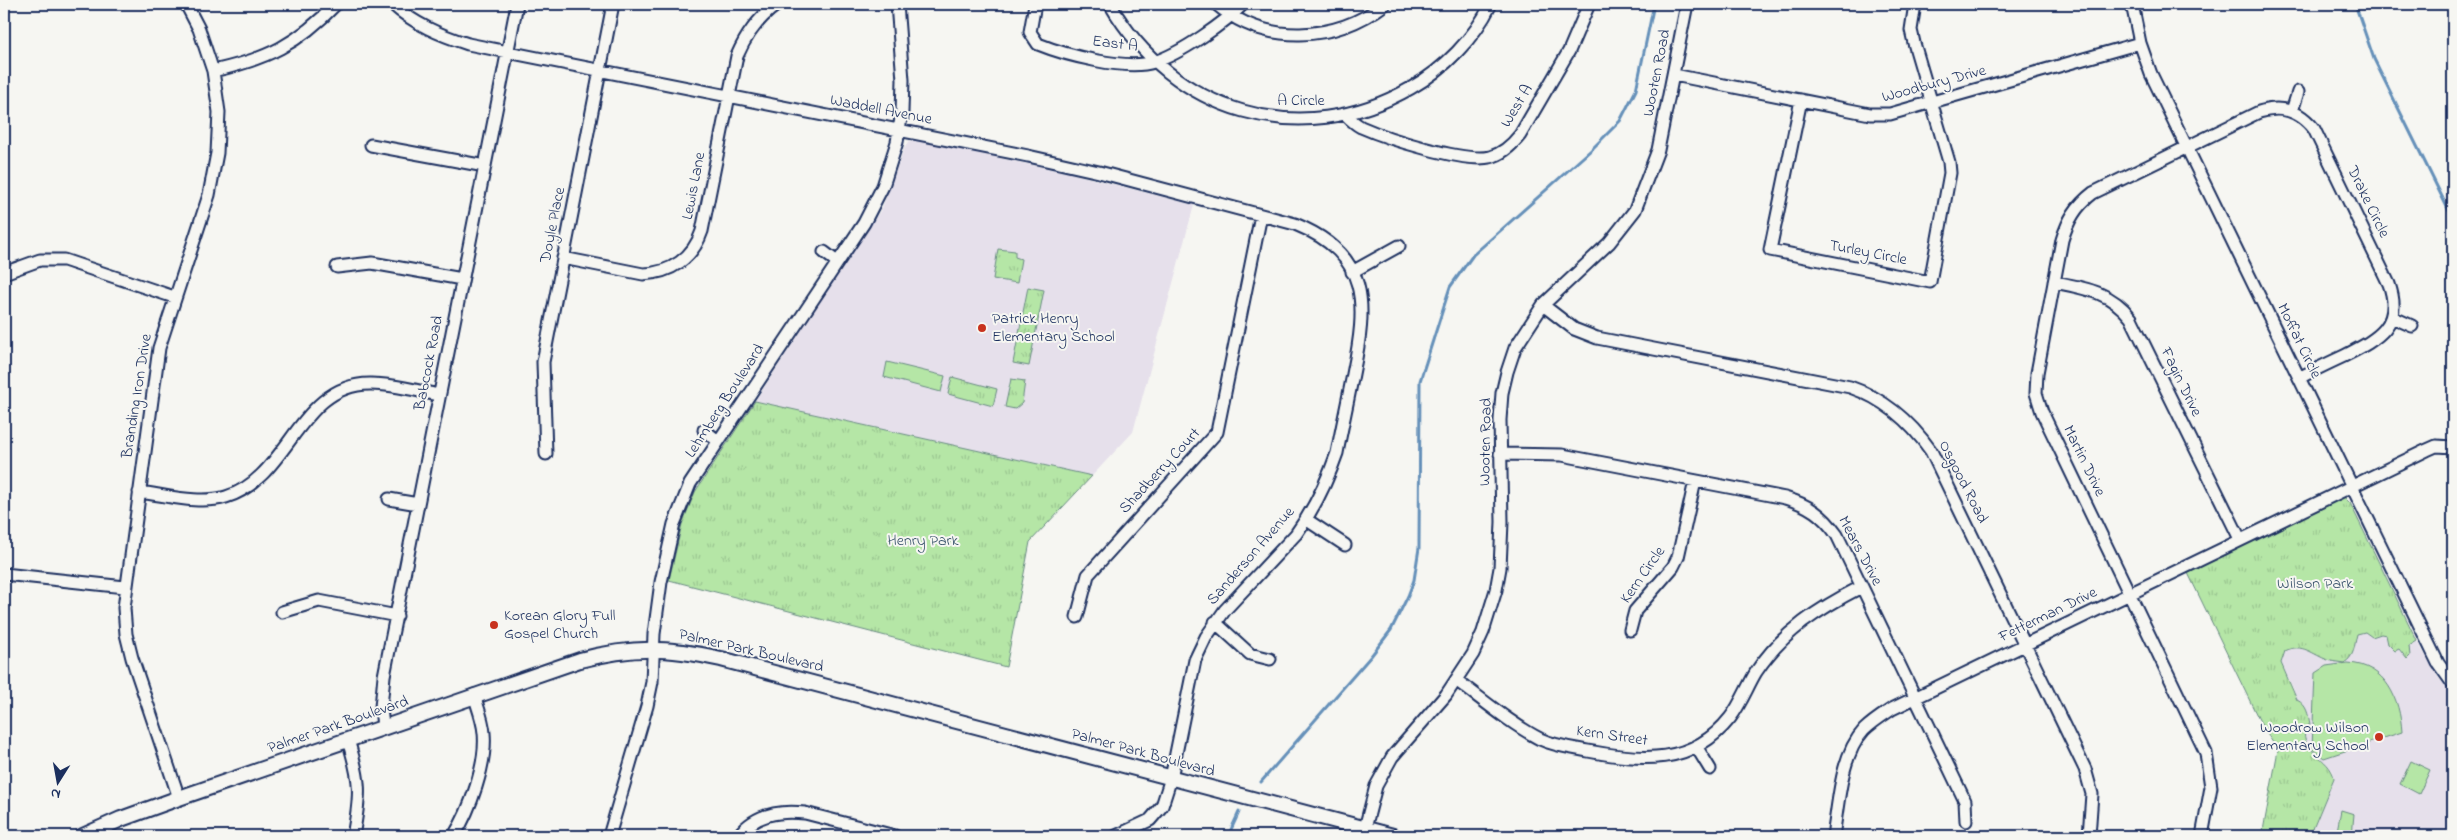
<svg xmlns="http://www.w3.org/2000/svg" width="2457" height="840" font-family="'Indie Flower',sans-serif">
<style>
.built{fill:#e6e0eb}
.grass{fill:#b5e6a6;stroke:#688a82}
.park{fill:url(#park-tufts);stroke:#688a82}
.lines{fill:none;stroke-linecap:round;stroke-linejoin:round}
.stream{stroke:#6590b9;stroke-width:3}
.minor-casing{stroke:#1b2f5e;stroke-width:15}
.major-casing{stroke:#1b2f5e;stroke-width:18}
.minor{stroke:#f6f6f2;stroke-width:11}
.major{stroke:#f6f6f2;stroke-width:14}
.poi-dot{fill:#c8321e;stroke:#f6f6f2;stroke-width:2}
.labels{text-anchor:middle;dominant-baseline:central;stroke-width:4;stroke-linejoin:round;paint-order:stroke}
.street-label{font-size:16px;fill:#1b2f5e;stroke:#f6f6f2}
.poi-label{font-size:16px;fill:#1b2f5e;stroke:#f6f6f2;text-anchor:start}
.park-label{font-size:16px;fill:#3a546c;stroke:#f6f6f2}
</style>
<defs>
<pattern id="park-tufts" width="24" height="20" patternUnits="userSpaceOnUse" patternTransform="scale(1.25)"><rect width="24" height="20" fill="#b5e6a6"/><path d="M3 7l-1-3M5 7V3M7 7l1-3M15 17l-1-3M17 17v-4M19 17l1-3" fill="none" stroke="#9bc691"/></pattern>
</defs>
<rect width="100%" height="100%" fill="#f6f6f2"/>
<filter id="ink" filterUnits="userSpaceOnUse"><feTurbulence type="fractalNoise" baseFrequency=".02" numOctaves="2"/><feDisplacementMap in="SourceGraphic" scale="10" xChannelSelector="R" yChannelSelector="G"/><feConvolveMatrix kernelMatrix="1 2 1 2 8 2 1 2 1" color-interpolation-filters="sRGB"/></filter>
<g filter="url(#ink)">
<path class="built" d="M915,140l155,33 124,32 -61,227 -41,44 -337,-75 127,-193 23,-62 4,-5z
M2365,632l7,5 9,-3 5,1 18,20 5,-9 8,-5 21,36 15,18v141h-143l24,-58 -1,-7 -28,-29v-14l-12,-40 -12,-25 4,-12 6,-3 17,1 13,7 35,-15 1,-7z"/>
<path class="grass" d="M887,362l58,14 -4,16 -57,-15z
M2348,663c38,2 52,36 54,69l-78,26 -12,-9 3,-76 11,-7z
M2411,761l19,9 -11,24 -19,-10z"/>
<path class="park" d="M998,249l17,2v6l6,2 -4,24 -24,-4z
M1028,287l16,3 -15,76 -16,-3z
M952,377l45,12 -4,17 -45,-12z
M1011,379l14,2 -3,22 -7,6 -10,-2z
M755,401l337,75 -62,66 -24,125 -337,-87 13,-56 13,-32z
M2344,497l6,6 67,138 -8,5 1,10 -3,3 -8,-10 -4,2 -7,-7 -2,-9 -5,-1 -9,3 -7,-5 -8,2c-3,12 -2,22 -13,29 -5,-1 -11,-1 -16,-3 -15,-5 -26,-18 -43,-9l-4,12 16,37c10,5 11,14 13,24l-5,4c-5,25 25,29 29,50l-24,58h-48l16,-86 -15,-22 -75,-155z
M2341,810l13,4 -2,22h-16z"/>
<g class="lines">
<path class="stream" d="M2355,4l19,55 79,160
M1261,782l110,-126 20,-26 17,-34 6,-16 5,-32 1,-167 30,-94 23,-32 118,-105 29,-29 16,-31 18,-86
M1228,836l11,-24"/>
<g class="minor-casing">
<path id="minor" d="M392,4c22,20 48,31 76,40l560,112 71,16 196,52c76,31 72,81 58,150 -5,26 -11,53 -16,79 -10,29 -23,56 -41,81l-71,76 -19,27 -11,23 -24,118 -9,28 -12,14 -34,16
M1035,4l-5,28 8,12c27,11 88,27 116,18 26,-8 71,-39 89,-58
M1110,4c63,109 190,148 301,84 33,-19 63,-49 80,-84
M1216,4c49,42 119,38 169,0
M2132,4l8,39 11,31 287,589 15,21
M213,71c54,-12 85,-27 123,-67
M1674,75l196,39h20l250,-71
M1801,100l-31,150 160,32 20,-109 -1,-11 -35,-119 -3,-13 4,-26
M2292,111l6,-19
M1346,115c4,4 9,9 15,12 25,11 103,36 129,30 13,-3 22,-12 30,-22l49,-84 20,-47
M371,145l114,21
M824,252l13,10
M563,258l80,16c28,-1 50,-16 59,-43l35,-175c9,-21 22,-39 41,-52
M337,267l35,-4 90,16
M1352,272l47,-26
M4,273l36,-13h24l110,37
M2054,282c31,6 57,10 77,36l109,221
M1543,305l31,24 23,9 253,49c35,12 60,34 81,64l154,318 7,25 -3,42
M2392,317l20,9
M704,430l14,11
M546,454l-3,-92 70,-358
M1500,454l62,1 223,43c24,7 38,17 52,37l128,266 1,20
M139,492c27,3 59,13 87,5 63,-19 73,-114 145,-113 23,0 46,7 68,11
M389,499l29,5
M1307,520l38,25
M4,574l121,13
M282,612l37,-11 78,15
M1077,617l11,-42 129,-143 44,-217
M1215,622l35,32 20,5
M1630,630l5,-19 38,-44 5,-10 17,-76
M1456,680c27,20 55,44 84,59 15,7 32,9 48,12 53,10 104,15 142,-33 11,-14 17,-31 26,-46 26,-40 64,-64 105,-85
M383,728l-2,-21 3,-31 133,-672
M348,740c13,42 13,53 5,96
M1696,746l14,23
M179,798l-47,-140 -6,-24 -2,-26 35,-260 50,-153 8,-42 2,-41 -6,-41 -14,-42 -13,-25
M454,836c16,-26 33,-72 30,-103 -1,-13 -6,-25 -10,-38
M609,836l38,-130 5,-24 2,-48 7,-52 13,-58 16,-40 174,-261 19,-37 14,-44 5,-30 1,-32 -6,-76
M738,836c17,-22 41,-26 67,-23l90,23
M1363,836l13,-50 16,-29 54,-62 27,-41 10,-22 13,-42 4,-22 2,-46 -2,-102 2,-27 5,-21 8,-24 28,-43 66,-62 26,-33 23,-60 29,-146
M1833,836c6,-33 7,-80 31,-106 8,-8 19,-15 28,-21l535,-259 9,-4 17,1
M2202,836l9,-49 -5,-34 -164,-341 -6,-19 1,-20 25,-133c6,-20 14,-34 31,-47l166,-81c22,-7 40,-2 55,17l75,155c15,42 -12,55 -45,72 -15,7 -30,14 -45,22"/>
</g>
<g class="major-casing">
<path id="major" d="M83,836l38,-17 58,-21 401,-138c53,-14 87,-13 141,-1l672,177"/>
</g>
<use href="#minor" class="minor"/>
<use href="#major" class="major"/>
</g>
</g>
<g class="poi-dot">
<circle cx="982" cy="328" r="5"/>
<circle cx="494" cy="625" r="5"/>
<circle cx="2379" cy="737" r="5"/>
</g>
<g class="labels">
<g class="street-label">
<text transform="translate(1115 44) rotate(7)">East A</text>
<text transform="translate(1657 73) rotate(-79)">Wooten Road</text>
<text transform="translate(1934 84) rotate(-15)">Woodbury Drive</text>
<text x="1301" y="101">A Circle</text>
<text transform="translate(1517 106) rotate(-59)">West A</text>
<text transform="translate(881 110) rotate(11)">Waddell Avenue</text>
<text transform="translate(694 186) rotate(-79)">Lewis Lane</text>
<text transform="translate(2368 202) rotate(64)">Drake Circle</text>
<text transform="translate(553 225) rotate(-79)">Doyle Place</text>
<text transform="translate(1868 253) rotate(11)">Turley Circle</text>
<text transform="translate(2299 341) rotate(64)">Moffat Circle</text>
<text transform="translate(429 363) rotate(-79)">Babcock Road</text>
<text transform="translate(2181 382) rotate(64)">Fagin Drive</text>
<text transform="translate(137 396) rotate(-81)">Branding Iron Drive</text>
<text transform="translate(725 401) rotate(-57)">Lehmberg Boulevard</text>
<text transform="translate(1486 442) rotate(-89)">Wooten Road</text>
<text transform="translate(2084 461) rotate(64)">Martin Drive</text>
<text transform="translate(1160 471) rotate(-47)">Shadberry Court</text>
<text transform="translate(1963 482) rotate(63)">Osgood Road</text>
<text transform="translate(1860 551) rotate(62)">Mears Drive</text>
<text transform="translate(1251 556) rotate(-49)">Sanderson Avenue</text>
<text transform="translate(1643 575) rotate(-55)">Kern Circle</text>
<text transform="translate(2048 615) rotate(-26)">Fetterman Drive</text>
<text transform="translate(751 651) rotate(13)">Palmer Park Boulevard</text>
<text transform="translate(338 725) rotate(-19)">Palmer Park Boulevard</text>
<text transform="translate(1612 736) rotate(8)">Kern Street</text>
<text transform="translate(1143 753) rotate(15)">Palmer Park Boulevard</text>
</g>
<g class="poi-label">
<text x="992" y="319">Patrick Henry<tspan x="992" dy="18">Elementary School</tspan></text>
<text x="504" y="616">Korean Glory Full<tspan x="504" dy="18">Gospel Church</tspan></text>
<text x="2369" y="728" text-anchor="end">Woodrow Wilson<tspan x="2369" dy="18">Elementary School</tspan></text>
</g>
<g class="park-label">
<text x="923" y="541">Henry Park</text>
<text x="2315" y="584">Wilson Park</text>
</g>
</g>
<rect width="2457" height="840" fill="none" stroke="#f6f6f2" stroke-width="20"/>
<rect x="10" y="10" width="2437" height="820" fill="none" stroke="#1b2f5e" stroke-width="2" filter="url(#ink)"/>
<g transform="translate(58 782) rotate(191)" stroke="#f6f6f2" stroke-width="4" paint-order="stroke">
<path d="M0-4L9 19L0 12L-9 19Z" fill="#1b2f5e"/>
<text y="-8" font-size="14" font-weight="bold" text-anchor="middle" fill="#1b2f5e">N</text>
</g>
</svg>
